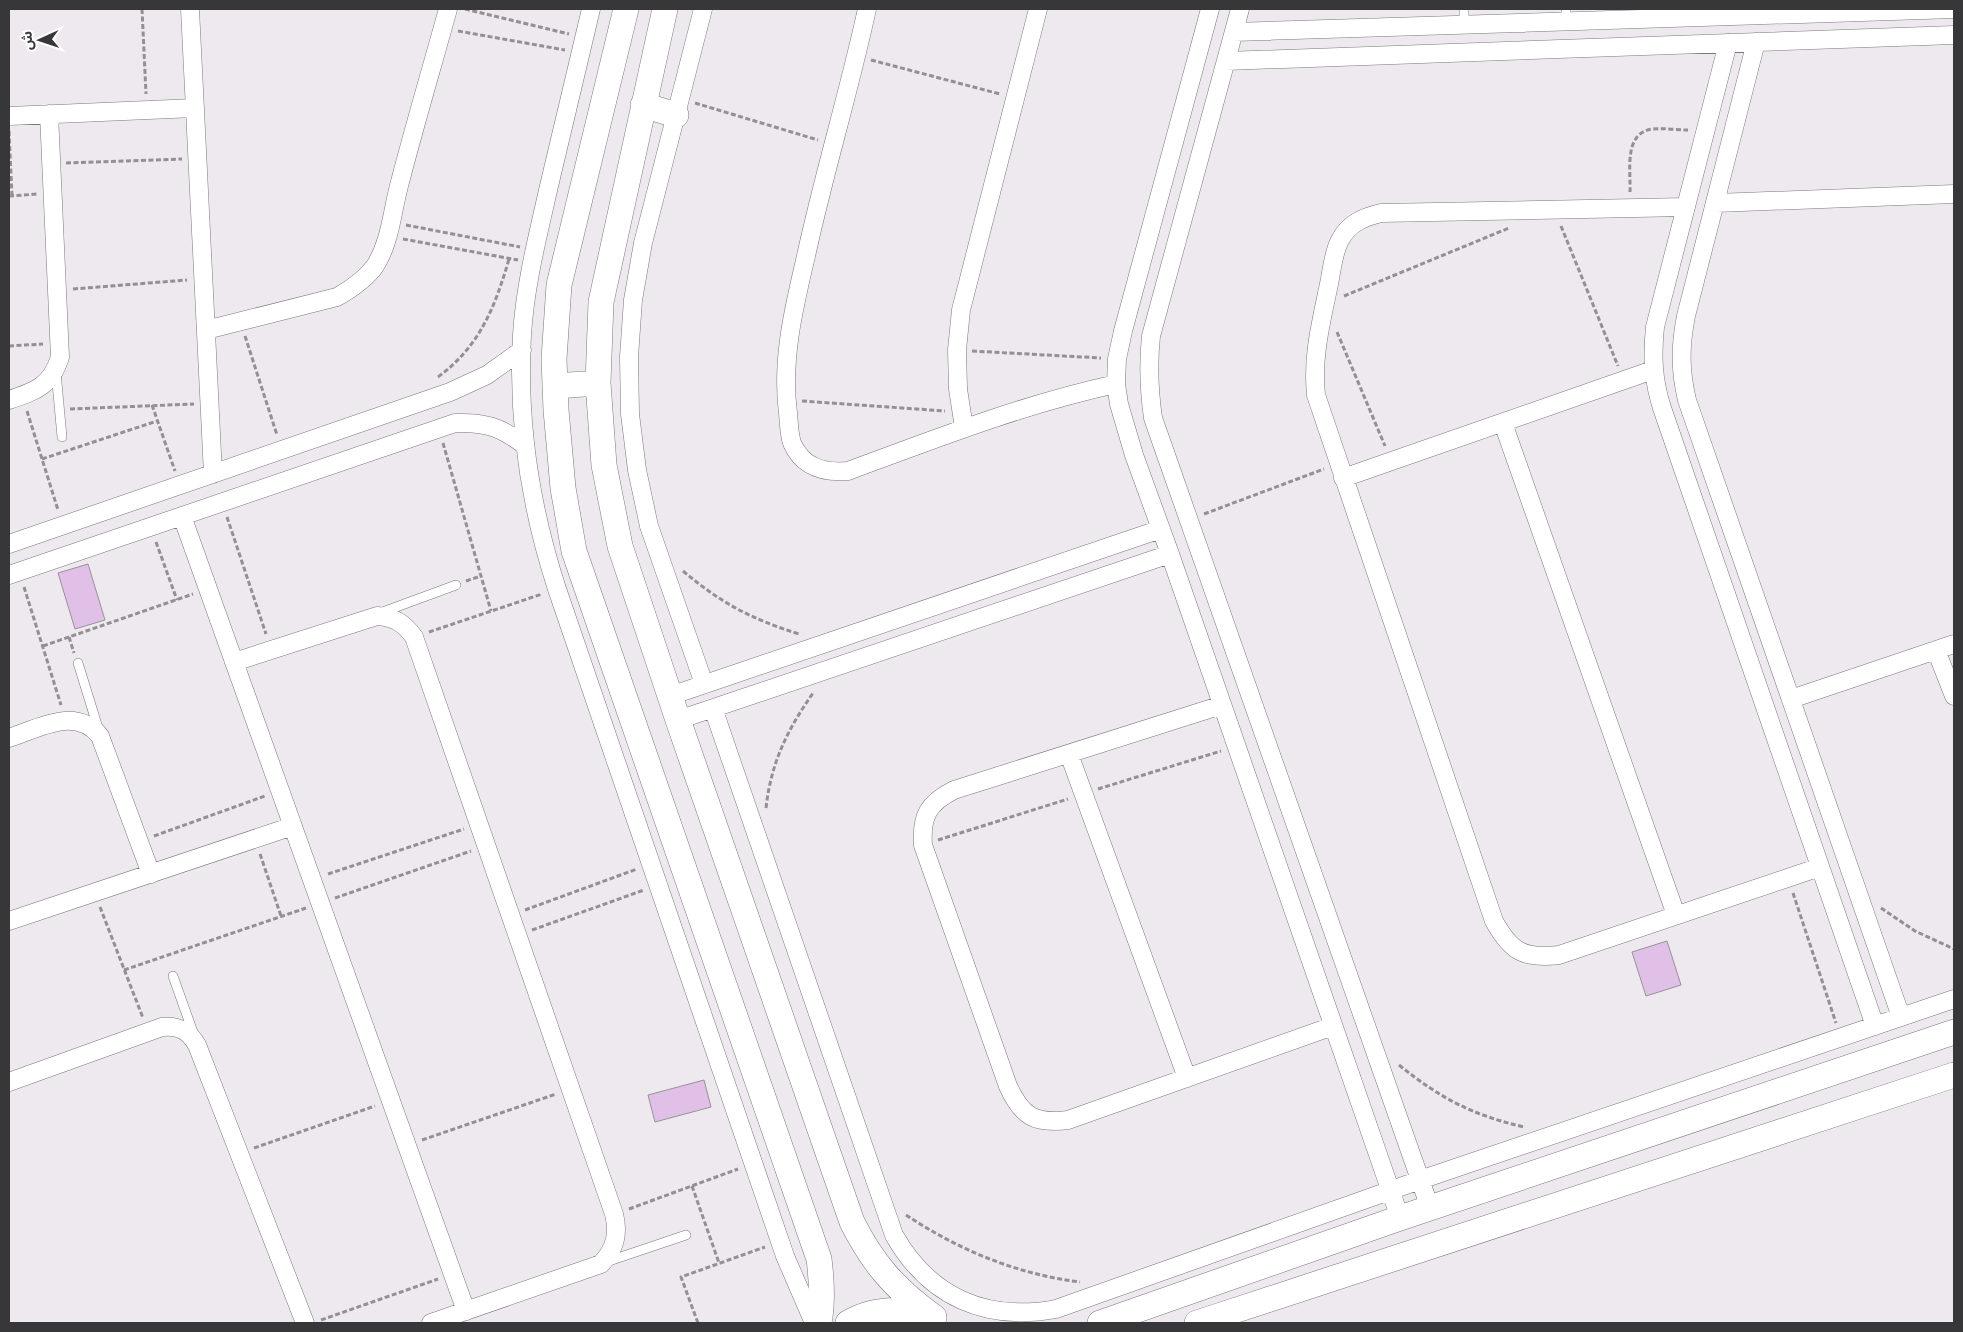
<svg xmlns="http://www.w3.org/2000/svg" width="1963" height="1332" font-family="'Space Grotesk','Noto Sans Arabic',sans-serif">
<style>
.building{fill:#e1c0e8;stroke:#969296}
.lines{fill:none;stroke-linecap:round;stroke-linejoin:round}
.lane-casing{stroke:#7b787c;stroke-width:10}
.street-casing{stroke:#7b787c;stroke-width:19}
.secondary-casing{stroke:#7b787c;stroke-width:26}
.path{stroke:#939094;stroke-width:3;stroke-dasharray:5 2.5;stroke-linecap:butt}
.lane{stroke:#fff;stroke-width:9}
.street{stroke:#fff;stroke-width:18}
.secondary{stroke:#fff;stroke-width:25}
</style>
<rect width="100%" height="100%" fill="#ede9ee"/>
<path class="building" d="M88,564l17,56 -30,9 -17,-56z
M1667,941l14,44 -35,11 -14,-44z
M704,1080l7,27 -56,15 -7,-27z"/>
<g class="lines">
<g class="lane-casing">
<path id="lane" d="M1566,9v14
M1464,26v-17
M56,372l6,65
M380,613l76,-28
M78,663l21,68
M173,976l21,59
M606,1262l80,-27"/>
</g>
<g class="street-casing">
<path id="street" d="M190,9l23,465
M591,9c-14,59 -28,118 -42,177 -11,49 -24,99 -27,149 -5,88 8,171 35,254l228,667 29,67
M703,9l-60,234 -10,57 -4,57 1,57 7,56 12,56 55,158
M867,9c-18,83 -43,164 -61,247 -12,51 -25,104 -18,157 1,10 1,21 4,30 11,25 32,30 56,28 89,-33 176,-67 268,-87
M1210,9l-87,322 -6,28 -1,25 3,20 15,51 36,99 230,664
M1240,9l-89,327c-3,28 -2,54 2,82l277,790
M1234,32l720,-23
M1756,42l-70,274c-6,30 -6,55 1,84l214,617
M1728,43l-73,284c-3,29 -2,53 7,81l213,618
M1226,61l728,-26
M9,116l186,-8
M1716,203l238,-9
M1686,207l-305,6c-17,4 -32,10 -41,27 -7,13 -8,30 -11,44 -8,39 -17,72 -13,111l178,526c17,31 30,38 65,34l261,-88
M206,330l131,-33c14,-8 28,-17 38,-31 16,-25 17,-56 25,-84 15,-58 32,-115 48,-173
M9,400c27,-9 42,-14 51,-43l-11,-243
M1503,423l173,492
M964,428l-6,-39 -1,-39 4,-40 77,-301
M1343,478l310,-108
M182,516l284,795
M9,544l441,-152 37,-17 35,-25
M9,575l446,-152c30,-1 46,4 69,22
M1936,650l18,46
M234,662l143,-46c17,1 27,7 37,21l200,577c5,20 1,35 -13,50l-170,59
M670,696l491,-167
M1791,699l163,-55
M1222,705l-268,85c-26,13 -33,26 -31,55l85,241c14,31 27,38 60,34l265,-94
M713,708l181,527c35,62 92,87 162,74l364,-129 534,-181
M678,720l492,-166
M9,738c30,-10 67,-32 91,-2l51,138
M1069,754l118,324
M9,921l284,-95
M9,1082l153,-55c17,-2 27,4 35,18l108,278"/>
</g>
<g class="secondary-casing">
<path id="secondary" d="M626,9l-67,276 -5,74 2,51 7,78 11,63 245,708c3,23 4,42 0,64
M665,9l-64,293 -3,81 6,82 16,81 58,174 174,502c21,42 44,68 82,95
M643,105l33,10
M555,386l43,-3
M848,1323c25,-15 54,-15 82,-8
M1100,1323l300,-105 554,-186
M1197,1323l757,-248"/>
</g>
<path class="path" d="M142,9l4,85
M465,9l104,25
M458,31l107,19
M871,60l129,34
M695,103l123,37
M9,131l3,65
M66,163l116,-4
M1630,192c1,-21 -7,-60 23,-63 11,-1 24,1 35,1
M9,196l29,-2
M406,225l114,22
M1561,226l57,140
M403,239l115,21
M73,289l114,-9
M1344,296l165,-68
M1337,332l48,114
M245,336l32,99
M9,346l34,-2
M972,351l129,7
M438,377c42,-31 57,-70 71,-118
M802,401l143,10
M152,405l23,66
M70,409l124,-5
M27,411l31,99
M443,443l48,168
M42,459l115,-38
M1204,514l120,-45
M227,517l39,117
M156,542l21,58
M683,571c38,32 68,48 116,63
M466,581l15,-5
M24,587l37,118
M429,632l113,-38
M69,637l5,16
M43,646l150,-52
M1098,789l123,-38
M766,808c5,-46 22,-79 47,-115
M154,836l111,-40
M938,840l130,-41
M260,854l21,62
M328,874l136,-45
M1793,893l43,130
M335,898l136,-47
M100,907l43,111
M1881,908l34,23 39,18
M525,910l112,-41
M532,930l112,-40
M124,970l182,-62
M1399,1065c41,33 73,50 125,62
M422,1140l134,-46
M254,1148l121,-42
M692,1186l27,77
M629,1209l109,-40
M906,1215c53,35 110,59 174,67
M321,1320l117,-41
M698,1323l-17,-46 84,-30"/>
<use href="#lane" class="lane"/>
<use href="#street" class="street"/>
<use href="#secondary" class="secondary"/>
</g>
<rect width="1963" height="1332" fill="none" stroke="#373638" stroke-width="20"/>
<g transform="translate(40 40) rotate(267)" stroke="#ffffff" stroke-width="4" paint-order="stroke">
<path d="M0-4L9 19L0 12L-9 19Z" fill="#373638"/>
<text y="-8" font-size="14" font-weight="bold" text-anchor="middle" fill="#373638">ش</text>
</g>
</svg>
